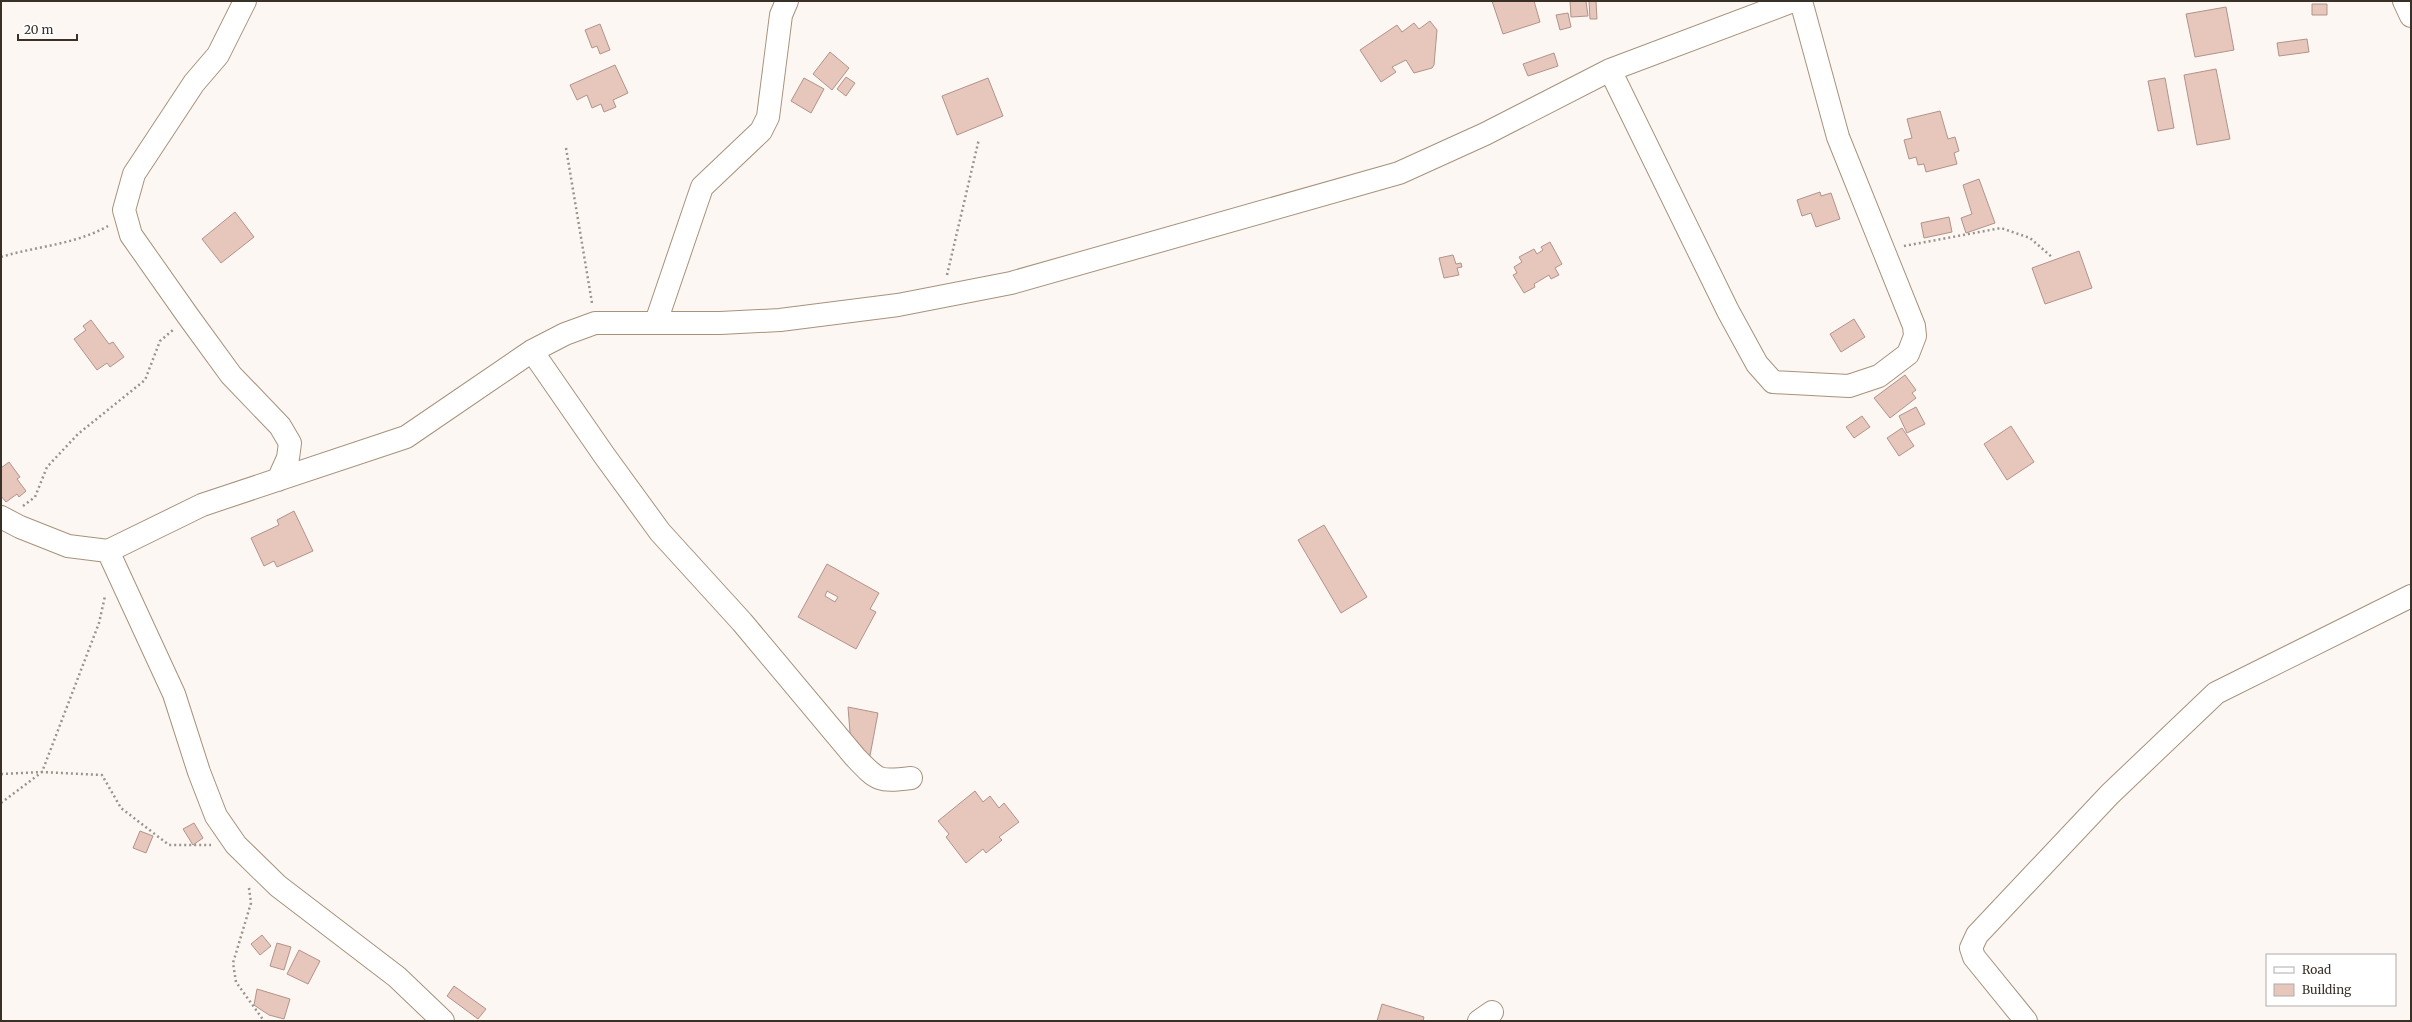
<svg xmlns="http://www.w3.org/2000/svg" width="2412" height="1022" font-family="Merriweather,serif">
<style>
.building{fill:#e7c6bc;stroke:#b2938a;fill-rule:evenodd}
.lines{fill:none;stroke-linecap:round;stroke-linejoin:round}
.minor-casing{stroke:#a7927c;stroke-width:24}
.path{stroke:#9b948d;stroke-width:2.5;stroke-dasharray:2 3;stroke-linecap:butt}
.minor{stroke:#fff;stroke-width:22}
</style>
<rect width="100%" height="100%" fill="#fcf7f2"/>
<path class="building" d="M1492,1h42l6,21 -37,12z
M1570,1h16l2,15 -17,1z
M1589,1h7l1,18h-7z
M2312,4h15v11h-15z
M2226,7l8,43 -39,7 -9,-43z
M1568,13l3,14 -11,3 -4,-15z
M1430,21l7,9 -3,35 -2,3 -18,5 -8,-13 -14,7 4,5 -15,10 -21,-32 37,-25 5,7 12,-9 5,6z
M600,24l10,26 -10,4 -3,-8 -5,2 -7,-18z
M2307,39l2,13 -30,4 -2,-13z
M830,52l19,16 -17,22 -19,-16z
M1554,53l4,13 -30,10 -5,-12z
M615,65l13,28 -15,7 3,7 -12,5 -3,-8 -9,4 -5,-13 -10,5 -7,-15z
M2216,69l14,70 -33,6 -13,-70z
M846,77l9,6 -9,13 -9,-7z
M804,78l20,11 -13,24 -20,-12z
M988,78l15,38 -46,19 -15,-39z
M2165,78l9,50 -16,3 -10,-50z
M1940,111l8,28 7,-2 4,14 -5,2 3,11 -31,8 -2,-8 -6,1 -2,-8 -7,2 -5,-19 8,-2 -5,-19z
M1979,179l16,44 -29,10 -5,-15 11,-4 -9,-29z
M1820,192l1,4 10,-3 9,26 -24,8 -5,-14 -9,3 -5,-16z
M235,212l19,25 -33,26 -19,-24z
M1949,217l3,15 -28,6 -3,-15z
M1550,242l12,22 -7,4 4,7 -8,4 -2,-4 -15,9 1,3 -11,6 -11,-18 4,-2 -3,-6 8,-5 -3,-5 15,-8 3,5 6,-4 -2,-3z
M2079,251l13,37 -47,16 -13,-36z
M1453,255l3,9 5,-1 1,4 -5,1 2,7 -15,3 -5,-20z
M1854,319l11,18 -24,15 -11,-18z
M91,320l18,24 4,-2 11,15 -14,10 -3,-4 -10,7 -23,-31 12,-9 -3,-4z
M1905,375l11,15 -4,3 4,5 -26,20 -16,-20z
M1916,407l9,17 -18,9 -8,-17z
M1862,416l8,11 -16,11 -8,-11z
M2011,426l23,36 -27,18 -23,-36z
M1902,428l12,18 -15,10 -12,-18z
M9,462l11,15 -3,2 9,12 -7,6 -2,-3 -11,8 -5,-6v-28z
M294,511l19,40 -36,16 -3,-6 -10,5 -13,-28 28,-13 -2,-5z
M1324,525l43,72 -26,16 -43,-73z
M827,564l52,29 -9,16 6,3 -20,37 -58,-32zM827,591l11,6 -3,5 -10,-6z
M848,707l30,6 -9,48 -18,-16z
M975,791l8,11 7,-6 9,12 5,-5 15,19 -20,15 3,3 -16,13 -3,-4 -17,14 -20,-26 3,-3 -11,-13z
M194,823l9,15 -10,7 -10,-16z
M140,831l13,5 -7,17 -13,-5z
M262,935l9,11 -11,9 -9,-11z
M277,943l14,4 -7,23 -14,-4z
M299,950l21,11 -12,23 -21,-10z
M454,986l32,23 -8,10 -31,-23z
M257,989l33,10 -6,20 -15,-4 -15,-10z
M1382,1004l42,13 -1,4h-46z"/>
<g class="lines">
<g class="minor-casing">
<path id="minor" d="M245,1l-27,54 -24,28 -60,91 -10,36 7,25 57,81 43,59 49,51 10,17 -2,15 -10,22
M2404,1l7,15
M1610,70l118,241 29,53 16,18 76,4 30,-10 29,-22 7,-18 -1,-10 -76,-189 -37,-136
M656,322l46,-135 59,-56 7,-14 13,-102 6,-14
M532,351l72,104 56,77 82,90 113,135c23,24 23,25 56,21
M1,517l19,10 48,19 40,5 94,-46 204,-68 126,-86 33,-17 30,-11h125l60,-3 118,-15 113,-22 388,-110 86,-39 125,-64 183,-69
M108,551l66,143 25,78 17,44 20,29 42,41 119,91 46,44
M1479,1021l13,-9
M2026,1021l-52,-64 -3,-9 6,-13 133,-141 106,-101 195,-97"/>
</g>
<path class="path" d="M566,148l26,155
M1904,246l97,-18 29,10 23,20
M1,257c36,-11 73,-12 107,-31
M947,275l32,-136
M23,506l12,-9 12,-30 31,-33 67,-54 15,-39 13,-11
M1,774l41,-2 60,3 19,33 48,37h42
M1,803l41,-31 57,-149 6,-27
M249,888l2,15 -18,60 3,19 28,39"/>
<use href="#minor" class="minor"/>
</g>
<rect width="2412" height="1022" fill="none" stroke="#393027" stroke-width="4"/>
<rect x="2266" y="954" width="130" height="52" fill="#ffffff" stroke="#b0aca9"/>
<rect x="2274" y="967" width="20" height="6" fill="#ffffff" stroke="#b0aca9"/>
<text x="2302" y="974" font-size="12" fill="#393027">Road</text>
<rect x="2274" y="984" width="20" height="12" fill="#e7c6bc" stroke="#b0aca9"/>
<text x="2302" y="994" font-size="12" fill="#393027">Building</text>
<path d="M18 34v6h59v-6" fill="none" stroke="#393027" stroke-width="2"/>
<text x="24" y="34" font-size="12" fill="#393027" stroke="#ffffff" stroke-width="3" paint-order="stroke">20 m</text>
</svg>
